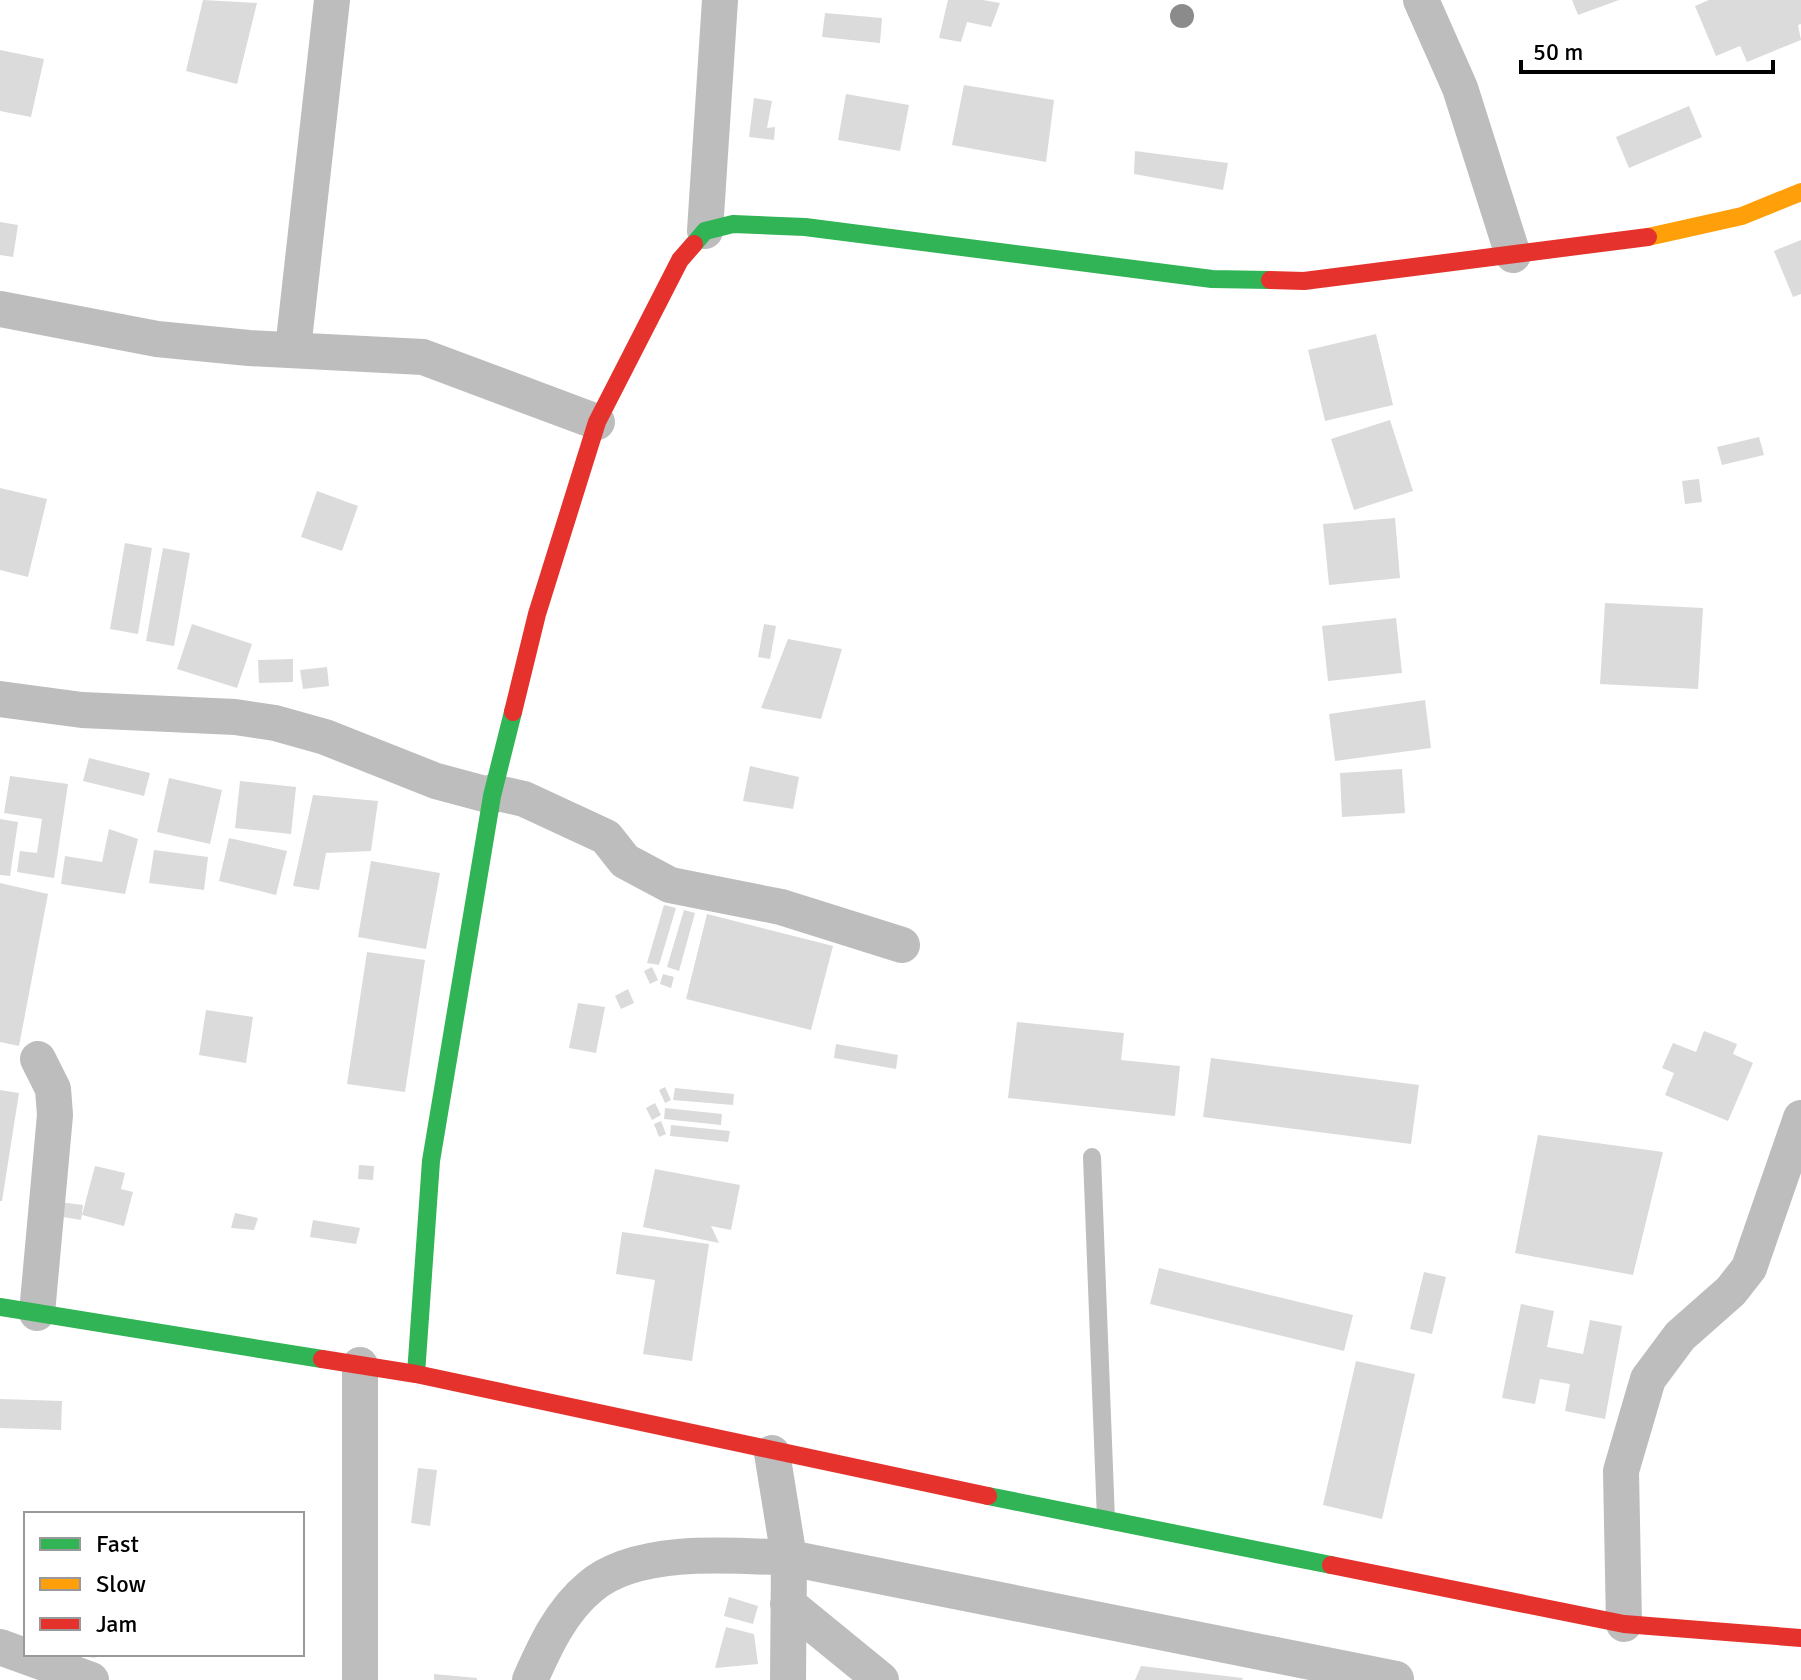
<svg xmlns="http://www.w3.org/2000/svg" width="1801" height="1680" font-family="Signika,sans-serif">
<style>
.building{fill:#dbdbdb}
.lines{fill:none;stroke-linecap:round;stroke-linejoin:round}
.lane{stroke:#bdbdbd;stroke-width:18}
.street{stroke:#bdbdbd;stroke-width:36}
.fast{stroke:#30b455;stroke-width:18}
.slow{stroke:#ff9f0a;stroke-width:18}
.jam{stroke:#e5322d;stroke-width:18}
.tree{fill:#8b8b8b}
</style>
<rect width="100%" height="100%" fill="#fff"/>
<path class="building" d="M203,0l54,3 -20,81 -51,-13z
M948,0h35l17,3 -9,24 -24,-5 -6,20 -22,-4z
M1572,0h47l-41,15z
M1709,0h92v24l-3,1 3,15 -54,22 -7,-16 -24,10 -21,-50z
M825,13l57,5 -2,25 -58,-6z
M0,50l44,9 -13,58 -31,-6z
M964,85l90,15 -8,62 -94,-17z
M846,94l63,11 -9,46 -62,-11z
M754,98l18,3 -5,27 8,-1 -1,13 -25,-3z
M1689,106l13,31 -73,31 -13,-31z
M1135,151l93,12 -5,27 -89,-16z
M0,222l18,3 -5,32 -13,-2z
M1801,240v54l-8,3 -19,-46z
M1376,334l17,71 -68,16 -17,-71z
M1390,420l23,71 -59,19 -23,-71z
M1759,437l5,18 -42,10 -5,-18z
M1699,479l3,23 -17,2 -3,-23z
M0,488l47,11 -19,78 -28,-7z
M317,491l41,15 -16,45 -41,-14z
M1395,518l5,60 -71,7 -6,-61z
M125,543l27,5 -14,86 -28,-5z
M163,548l27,5 -16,93 -28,-5z
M1605,603l98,5 -5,81 -98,-5z
M1396,618l6,55 -74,8 -6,-55z
M192,624l60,20 -15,44 -60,-19z
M764,624l12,2 -6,33 -12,-2z
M788,639l54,10 -21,70 -60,-11z
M293,659v23l-34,1 -1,-23z
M327,667l2,19 -26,3 -3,-19z
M1425,700l6,48 -96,13 -6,-47z
M89,758l61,15 -6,23 -61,-15z
M750,766l49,11 -6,32 -50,-8z
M1402,769l3,44 -63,4 -2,-44z
M10,776l58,8 -14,94 -37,-6 3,-21 17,2 5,-34 -38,-6z
M169,778l53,12 -12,54 -53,-12z
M240,781l56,6 -5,47 -56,-6z
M313,795l65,6 -7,50 -45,2 -7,37 -26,-4z
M0,819l18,3 -8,54 -10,-1z
M109,829l29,10 -13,55 -64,-10 4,-28 37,6z
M229,838l58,13 -11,44 -57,-14z
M154,850l54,7 -4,33 -55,-7z
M371,861l69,12 -14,76 -68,-12z
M0,883l48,11 -29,152 -19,-4z
M664,905l12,3 -17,57 -12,-2z
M684,910l11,3 -16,58 -12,-4z
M707,914l126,32 -22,84 -125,-31z
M367,952l58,8 -20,132 -58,-8z
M652,967l6,13 -8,4 -6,-13z
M663,974l11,3 -3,11 -11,-4z
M628,989l6,14 -13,6 -6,-13z
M578,1003l27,4 -9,46 -27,-5z
M206,1010l47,7 -7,46 -47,-8z
M1017,1022l107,11 -3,27 59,6 -5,50 -167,-18z
M1704,1031l33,13 -4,10 20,9 -25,58 -63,-26 9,-22 -12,-5 11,-25 23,9z
M836,1044l62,11 -2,14 -62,-11z
M1211,1058l208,27 -8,59 -208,-27z
M665,1087l6,13 -6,3 -6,-13z
M675,1088l59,6 -1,11 -60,-5z
M0,1090l19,3 -17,108h-2z
M655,1103l6,12 -9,5 -6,-12z
M665,1108l57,6 -1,11 -57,-6z
M661,1121l5,13 -7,3 -5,-13z
M671,1125l59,6 -2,11 -58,-6z
M1538,1135l125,17 -30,123 -118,-22z
M359,1165l15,1 -1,14 -15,-1z
M95,1166l30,7 -4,16 12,3 -9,34 -42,-11z
M655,1169l85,16 -9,45 -20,-4 8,17 -76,-16z
M59,1202l24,3 -2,15 -24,-4z
M235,1213l23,5 -4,12 -23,-2z
M313,1220l47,8 -4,16 -46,-7z
M622,1232l87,12 -17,117 -49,-7 12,-74 -39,-6z
M1159,1268l194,47 -9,36 -194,-47z
M1424,1272l22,5 -14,57 -22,-5z
M1521,1304l33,7 -7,36 36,7 7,-34 32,6 -17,93 -40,-8 5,-27 -30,-5 -5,25 -33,-6z
M1356,1361l59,13 -33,145 -59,-14z
M0,1399l62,2 -1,29 -61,-2z
M418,1468l19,2 -7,56 -19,-3z
M729,1597l29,9 -5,18 -29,-8z
M726,1627l28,7 4,30 -43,4z
M72,1654h24l-1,4z
M1141,1666l102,12 -1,2h-107z
M434,1674l43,4v2h-43z"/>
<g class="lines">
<path class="lane" d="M1092,1157l14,363"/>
<path class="street" d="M1421,0l39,88 53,167
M705,231l15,-231
M0,309l157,30 92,9 174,9 174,65
M293,349l39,-349
M0,699l82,11 153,7 40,6 50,14 111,44 56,15
M493,792l31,7 82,38 19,24 45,24 111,22 121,38
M37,1313l18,-198 -2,-26 -15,-30
M772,1453l17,105 -1,122
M788,1604l93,76
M1624,1624l-3,-153 27,-92 32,-43 51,-45 18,-23 52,-150
M0,1647l91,33
M360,1680v-315
M530,1680c15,-34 31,-69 60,-93 46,-40 142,-32 199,-29l607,121"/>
<path class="fast" d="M694,244l11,-13 28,-7 72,3 407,52 58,1
M0,1307l322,52
M416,1374l15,-213 61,-365 21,-84
M988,1496l343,69"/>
<path class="slow" d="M1648,237l94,-21 59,-24"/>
<path class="jam" d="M1270,280l34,1 344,-44
M513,712l24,-98 60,-192 83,-162 14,-16
M322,1359l94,15 572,122
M1331,1565l293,59 177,14"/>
</g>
<circle class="tree" cx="1182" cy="16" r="12"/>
<rect x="24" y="1512" width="280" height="144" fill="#ffffff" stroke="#999999" stroke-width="2"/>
<rect x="40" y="1538" width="40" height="12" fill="#30b455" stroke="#999999" stroke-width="2"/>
<text x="96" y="1552" font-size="24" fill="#000000">Fast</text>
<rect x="40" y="1578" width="40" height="12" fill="#ff9f0a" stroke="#999999" stroke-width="2"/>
<text x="96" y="1592" font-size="24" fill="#000000">Slow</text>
<rect x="40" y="1618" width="40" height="12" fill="#e5322d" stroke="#999999" stroke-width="2"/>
<text x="96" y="1632" font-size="24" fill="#000000">Jam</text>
<path d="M1521 60v12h252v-12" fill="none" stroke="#000000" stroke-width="4"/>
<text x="1533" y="60" font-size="24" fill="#000000" stroke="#ffffff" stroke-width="6" paint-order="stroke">50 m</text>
</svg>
